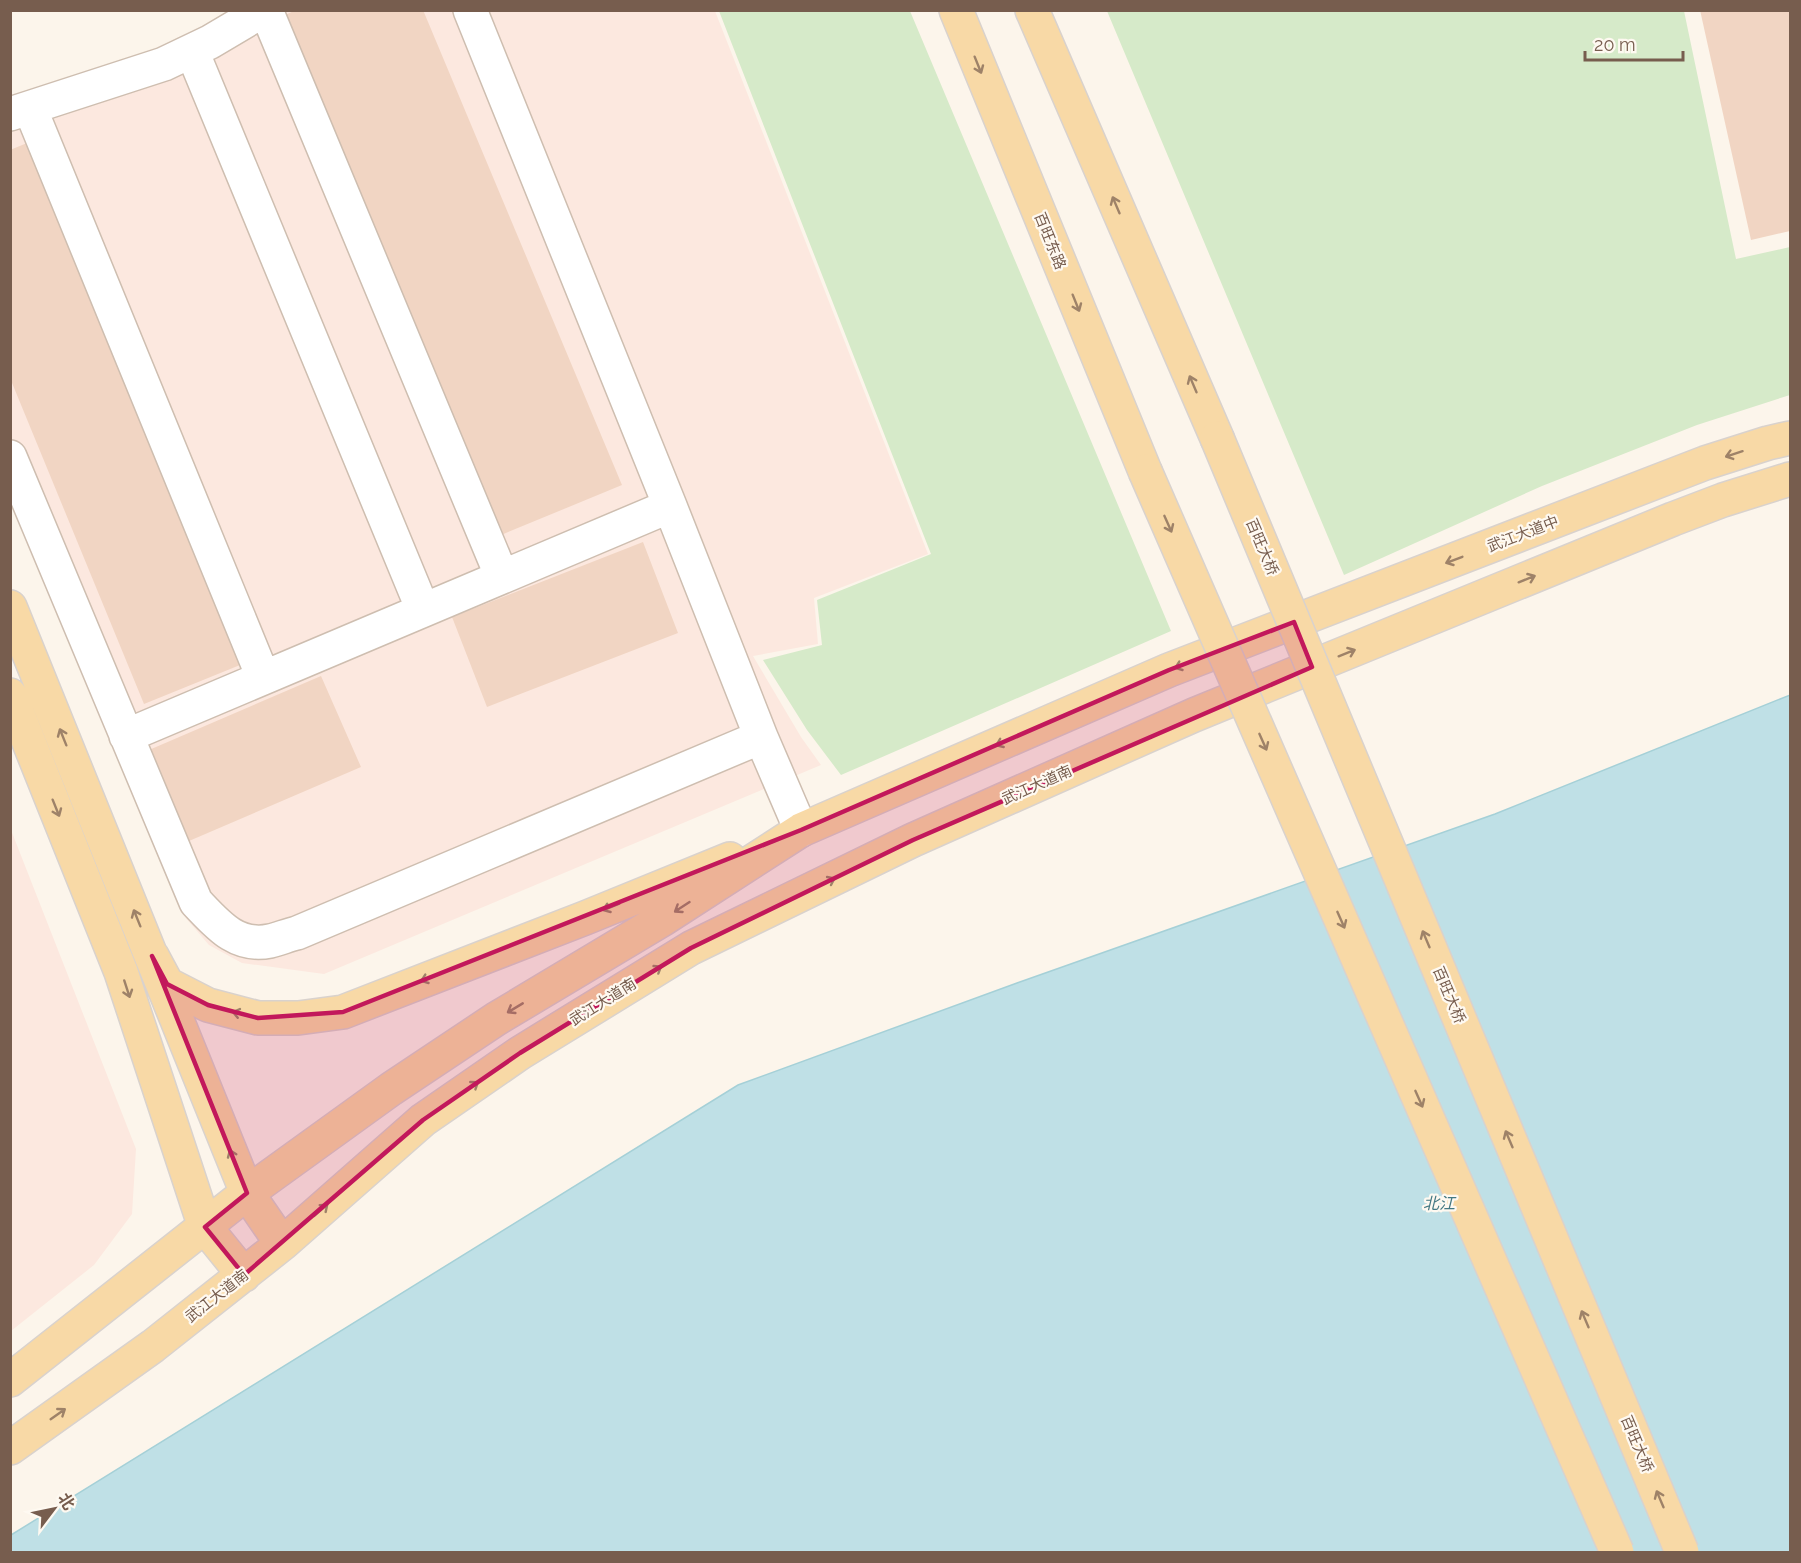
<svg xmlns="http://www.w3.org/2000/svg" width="1801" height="1563" font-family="Raleway,'Noto Sans SC',sans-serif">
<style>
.commercial{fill:#fce8df}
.green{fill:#d6eac9}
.water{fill:#bfe0e6;stroke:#a5d0d7;stroke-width:1.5}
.building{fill:#f1d5c3}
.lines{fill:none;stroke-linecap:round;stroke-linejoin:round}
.minor-casing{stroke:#cebeb0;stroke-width:36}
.major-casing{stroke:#d9d2cd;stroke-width:36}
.minor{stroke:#fff;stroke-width:33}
.major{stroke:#f8d9a6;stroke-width:33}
.major-bridge-casing{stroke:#d9d2cd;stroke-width:36;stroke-linecap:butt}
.major-bridge{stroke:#f8d9a6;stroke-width:33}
.oneway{stroke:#9e8268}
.marked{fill:#c2185b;fill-opacity:0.2;stroke:#c2185b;stroke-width:4.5;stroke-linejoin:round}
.labels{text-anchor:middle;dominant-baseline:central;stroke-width:4.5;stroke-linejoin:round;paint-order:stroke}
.street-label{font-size:15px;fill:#775d4e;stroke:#fef9f1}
.water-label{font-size:16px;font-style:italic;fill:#447883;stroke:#fef9f1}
</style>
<rect width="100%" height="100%" fill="#fcf5eb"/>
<path class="commercial" d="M272,11h443l213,543 -114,44 4,46 -65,12 48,81 20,28 -497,209 -82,-11 -33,-18 -24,-28 -174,-417 -1,-383z
M11,830l125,319 -4,65 -38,51 -83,66z"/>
<path class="green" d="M719,11h191l261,620 -330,144 -34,-45 -44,-70 59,-15 -5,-45 114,-46z
M1107,11h577l52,248 54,-12v148l-93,30 -155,61 -198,89z"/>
<path class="water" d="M1790,695v857h-1779v-17l727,-450 279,-102 478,-169z"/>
<path class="building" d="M296,10h127l199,475 -121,50 -218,-519z
M1700,10h90v221l-39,9z
M32,141l213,522 -101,41 -134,-326v-228z
M643,542l35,91 -191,74 -35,-90z
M321,676l40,91 -172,74 -40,-91z"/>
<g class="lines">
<g class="minor-casing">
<path id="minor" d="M266,10l236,567
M470,10l200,496 91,231 40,93
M192,51l231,559
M30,108l233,569
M10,114l154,-50 46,-22 54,-32
M10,457l186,445c21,22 40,46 74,39 9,-2 18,-6 27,-8l464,-196
M126,736l544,-230"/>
</g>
<g class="major-casing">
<path id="major" d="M956,10l189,461
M1032,10l185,428
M10,607l237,586 35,51
M10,695l111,277 84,255 39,48
M152,956l15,28 41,21 50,13h40l45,-6 242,-94 145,-59
M10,1380l237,-187 144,-104 105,-70 167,-100 138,-89 368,-160 536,-207 63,-20 22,-5
M10,1448l143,-102 129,-102 141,-124 97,-67 171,-105 222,-108 281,-125 479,-196 50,-19 67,-21"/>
</g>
<use href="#minor" class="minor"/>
<use href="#major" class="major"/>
<g class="major-bridge-casing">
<path id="major-bridge" d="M1217,438l465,1114
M1145,471l472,1081"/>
</g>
<use href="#major-bridge" class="major-bridge"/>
</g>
<defs><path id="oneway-shaft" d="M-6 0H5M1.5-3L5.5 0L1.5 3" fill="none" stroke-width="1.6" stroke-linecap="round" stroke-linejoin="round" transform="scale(1.5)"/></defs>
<g class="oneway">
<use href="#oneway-shaft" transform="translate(978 65) rotate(68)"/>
<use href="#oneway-shaft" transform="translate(1116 205) rotate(-113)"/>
<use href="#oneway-shaft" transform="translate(1076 303) rotate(68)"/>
<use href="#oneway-shaft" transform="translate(1193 384) rotate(-113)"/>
<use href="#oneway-shaft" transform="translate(1734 454) rotate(162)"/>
<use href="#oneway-shaft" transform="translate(1168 524) rotate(66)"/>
<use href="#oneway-shaft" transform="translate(1454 560) rotate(159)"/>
<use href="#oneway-shaft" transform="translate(1527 579) rotate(-22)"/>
<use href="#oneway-shaft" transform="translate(1347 653) rotate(-22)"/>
<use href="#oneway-shaft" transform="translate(1183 665) rotate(159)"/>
<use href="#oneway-shaft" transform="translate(63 737) rotate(-112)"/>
<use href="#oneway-shaft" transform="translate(1004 742) rotate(157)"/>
<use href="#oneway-shaft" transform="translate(1263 742) rotate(66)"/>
<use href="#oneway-shaft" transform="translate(56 808) rotate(68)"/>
<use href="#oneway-shaft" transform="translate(827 882) rotate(-26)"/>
<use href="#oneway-shaft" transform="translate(611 907) rotate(158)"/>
<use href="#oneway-shaft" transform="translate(682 907) rotate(147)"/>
<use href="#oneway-shaft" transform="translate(137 918) rotate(-112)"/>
<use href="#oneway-shaft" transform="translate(1341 920) rotate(66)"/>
<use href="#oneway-shaft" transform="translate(1426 939) rotate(-113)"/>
<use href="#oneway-shaft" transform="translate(654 971) rotate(-32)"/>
<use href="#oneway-shaft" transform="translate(429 978) rotate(159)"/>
<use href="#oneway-shaft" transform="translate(127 989) rotate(72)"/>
<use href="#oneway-shaft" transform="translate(515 1008) rotate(149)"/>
<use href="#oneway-shaft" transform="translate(241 1014) rotate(-166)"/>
<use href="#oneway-shaft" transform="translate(471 1087) rotate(-35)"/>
<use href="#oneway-shaft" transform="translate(1419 1099) rotate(66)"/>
<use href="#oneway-shaft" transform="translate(1509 1139) rotate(-113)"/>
<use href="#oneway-shaft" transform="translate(233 1158) rotate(-112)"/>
<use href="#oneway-shaft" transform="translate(321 1210) rotate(-41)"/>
<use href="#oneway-shaft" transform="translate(1585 1319) rotate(-113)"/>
<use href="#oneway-shaft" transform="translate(58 1414) rotate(-35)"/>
<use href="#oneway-shaft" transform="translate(1660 1499) rotate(-113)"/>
</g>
<path class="marked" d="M1294,622l18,45 -399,173 -222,108 -171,105 -97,67 -179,155 -39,-48 42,-34 -95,-237 15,28 41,21 50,13 85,-6 458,-182 368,-160z"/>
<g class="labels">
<g class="street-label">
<text transform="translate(1050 241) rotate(68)">百旺东路</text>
<text transform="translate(1523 534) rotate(-21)">武江大道中</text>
<text transform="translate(1262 547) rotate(67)">百旺大桥</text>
<text transform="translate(1037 785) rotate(-24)">武江大道南</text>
<text transform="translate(1449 995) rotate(67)">百旺大桥</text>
<text transform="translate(603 1002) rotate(-32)">武江大道南</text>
<text transform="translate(217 1296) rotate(-38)">武江大道南</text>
<text transform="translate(1637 1444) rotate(67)">百旺大桥</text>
</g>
<g class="water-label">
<text x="1439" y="1203">北江</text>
</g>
</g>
<rect width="1801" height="1563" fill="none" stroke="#775d4e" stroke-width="24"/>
<g transform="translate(54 1509) rotate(58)" stroke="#fef9f1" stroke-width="4.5" paint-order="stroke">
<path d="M0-4.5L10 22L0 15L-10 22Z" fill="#775d4e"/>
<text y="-9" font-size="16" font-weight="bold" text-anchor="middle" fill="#775d4e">北</text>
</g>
<path d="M1585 51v9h98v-9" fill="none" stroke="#775d4e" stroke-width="3"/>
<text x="1594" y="51" font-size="18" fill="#775d4e" stroke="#fef9f1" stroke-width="4.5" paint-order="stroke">20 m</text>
</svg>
